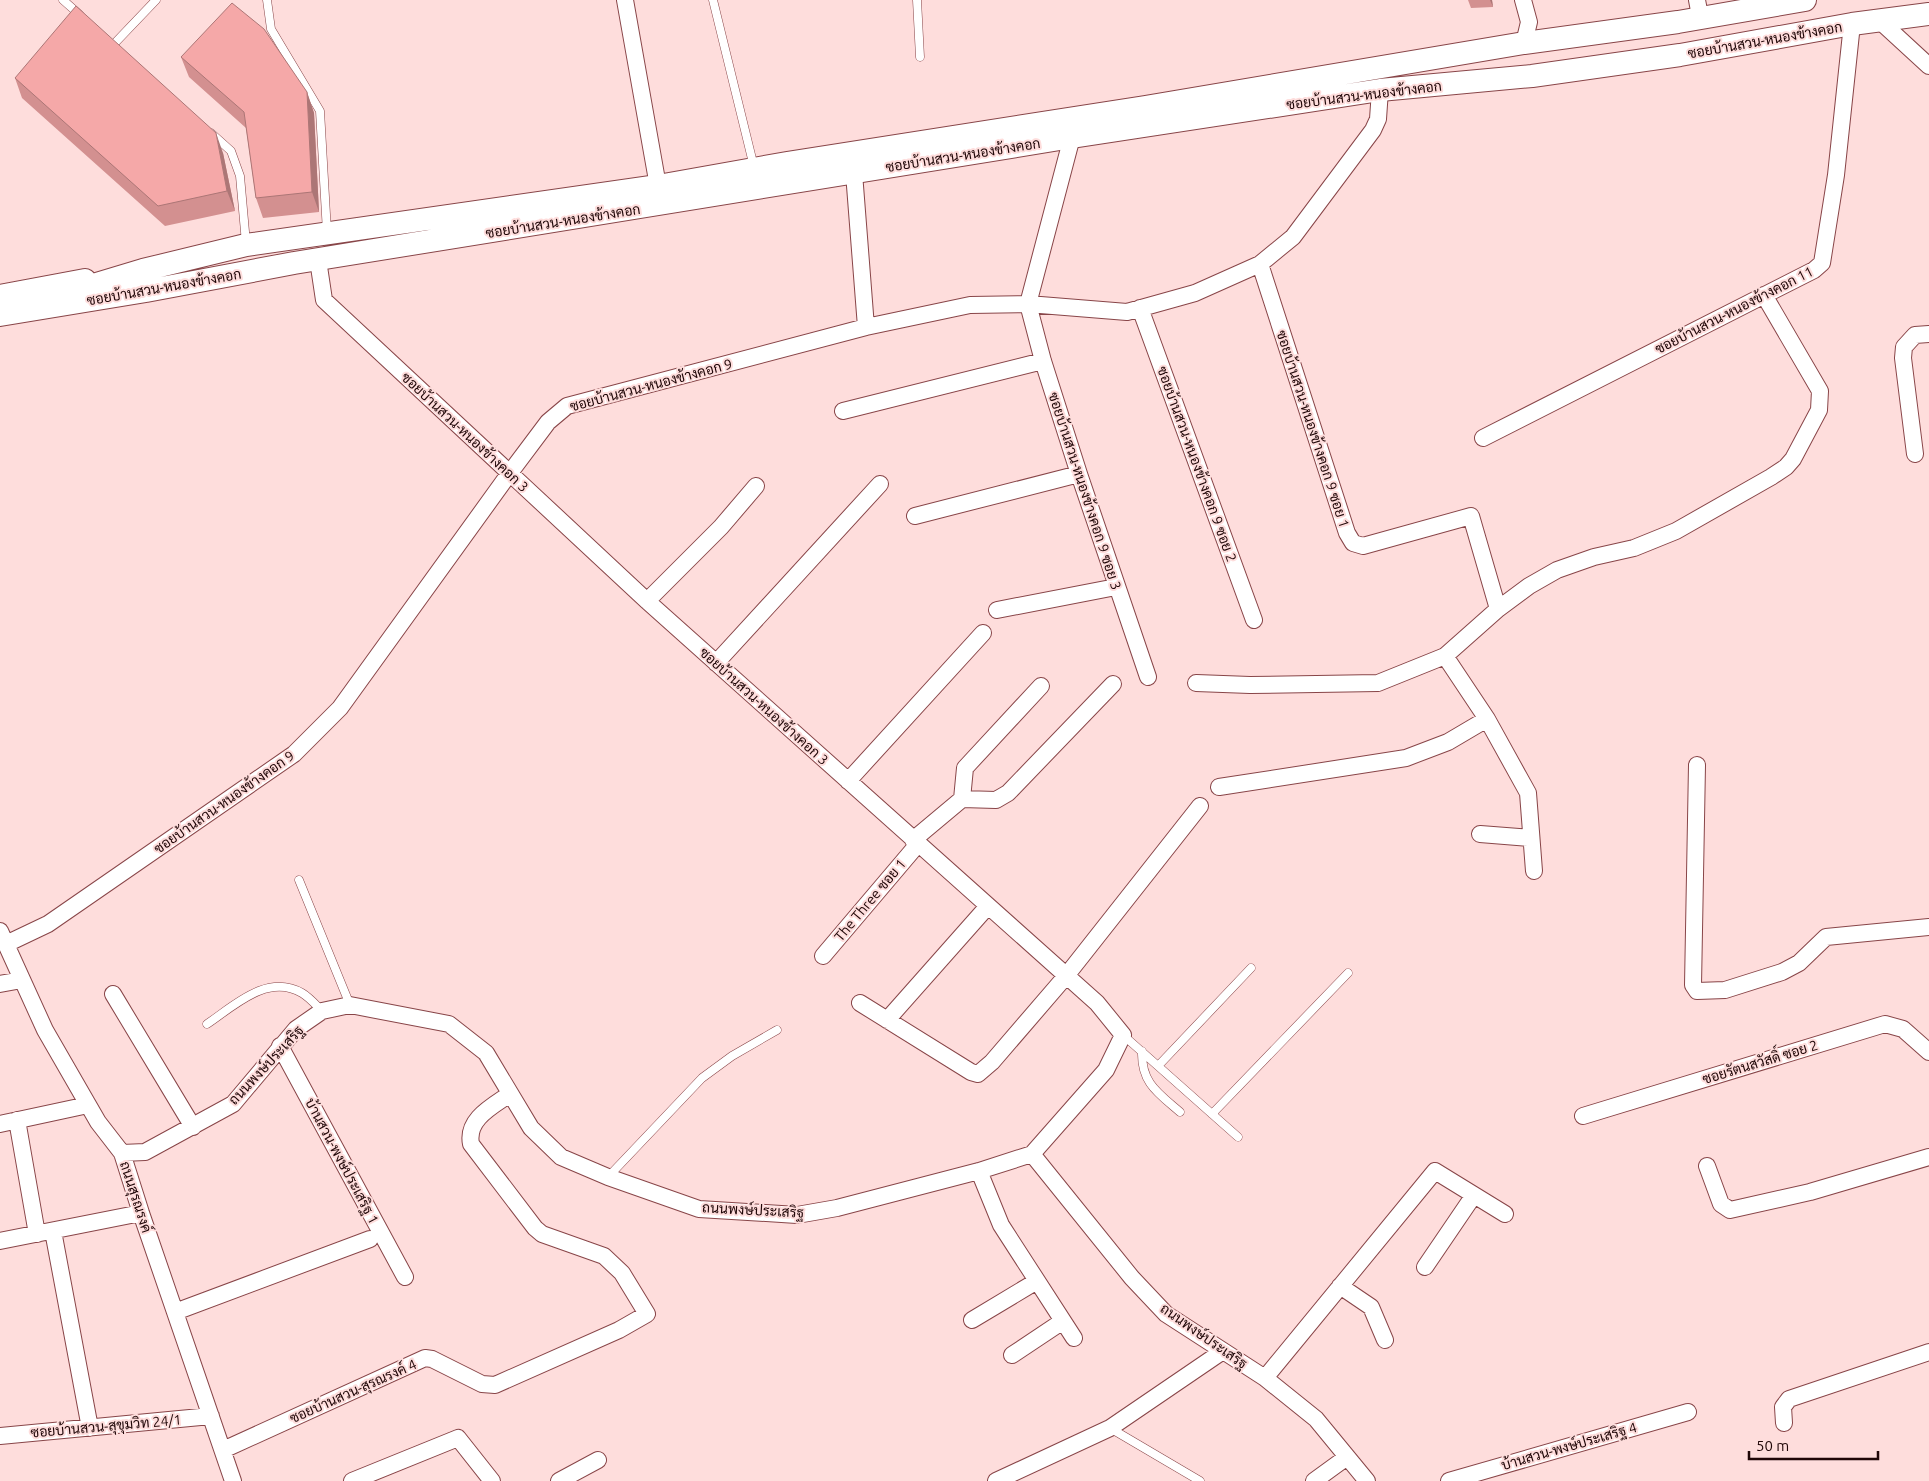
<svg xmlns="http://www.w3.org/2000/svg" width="1929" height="1481" font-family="Ubuntu,Sarabun,sans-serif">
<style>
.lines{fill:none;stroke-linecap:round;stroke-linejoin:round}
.lane-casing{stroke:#884548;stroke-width:9}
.street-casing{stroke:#884548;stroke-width:18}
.secondary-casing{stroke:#884548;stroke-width:24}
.lane{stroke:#fff;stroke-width:8}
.street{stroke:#fff;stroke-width:16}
.secondary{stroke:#fff;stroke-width:22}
.wall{fill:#d39090}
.shaded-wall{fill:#ac7676}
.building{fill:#f5a8a8;stroke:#ac7676}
.labels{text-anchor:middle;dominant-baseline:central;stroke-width:4;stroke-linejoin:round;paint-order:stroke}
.street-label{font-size:14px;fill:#1f0607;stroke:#fedddc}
</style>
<rect width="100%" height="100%" fill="#fedddc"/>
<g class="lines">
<g class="lane-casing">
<path id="lane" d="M63,0l17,15
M267,0l4,29 49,82 7,121
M713,0l41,167
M917,0l3,57
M113,45l43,-45
M211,133l20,18 9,25 6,67
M299,880l51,125
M207,1024c27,-18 60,-51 95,-31 7,4 14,12 20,18
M1123,1035l115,102
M1142,1051c-1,32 16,42 38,61
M1158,1066l93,-98
M1212,1114l136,-141
M608,1177l94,-99 30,-22 45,-26
M1110,1428l90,53"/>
</g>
<g class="street-casing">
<path id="street" d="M625,0l33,186
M1523,0l6,22 -5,21
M1697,0l3,16
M1880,21l49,45
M1072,128v9l-44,167 15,57 36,113 69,203
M854,173l12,154
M318,260l6,40 323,301 450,402 26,32 -17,35 -74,84
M1140,308l114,312
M843,411l200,-50
M1483,438l331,-168 8,-7 14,-88 16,-151
M1915,454l-12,-96 1,-11 11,-12 14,-1
M915,516l164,-42
M647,601l74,-74 35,-41
M1498,609l31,-23 28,-16 37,-13 40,-9 42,-17 95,-54 15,-10 7,-8 26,-49 1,-19 -56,-96
M997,610l119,-23
M1445,656l42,63 41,74 6,78
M716,663l164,-179
M1196,683l54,2 128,-2 67,-27 53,-47 -27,-93 -108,30 -10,-3 -6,-10 -87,-269
M1697,765l-4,220 4,6 28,-1 57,-18 17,-9 27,-26 103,-10
M848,781l135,-148
M1219,787l187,-29 42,-16 39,-23
M962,799l3,-31 76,-82
M1480,834l51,4
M913,840l49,-41 34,1 12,-7 105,-109
M0,931l45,99 53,92 24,31 19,60 92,268
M6,944l42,-20 246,-170 46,-46 169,-234 39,-52 19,-16 299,-79 104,-22 58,-1 99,8 68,-19 65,-29 33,-27 80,-107 5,-11 2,-29
M823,956l95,-112
M0,984l22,-4
M113,994l80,133
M860,1003l111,69 7,2 14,-12 74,-86 134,-170
M887,1020l101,-114
M280,1046l125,231
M1583,1116l302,-92 18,5 26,23
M17,1120l20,114
M0,1124l88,-19
M122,1153l23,-1 88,-48 63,-75 26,-18 28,-6 99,19 37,29 45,75 30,29 47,20 91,32 98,6 40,-7 142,-37 53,-17
M1032,1154l100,124 34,36 99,64 51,41 51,62
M1707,1166l14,38 9,6 80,-18 119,-35
M979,1171l22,54 73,113
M53,1231l37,197
M0,1241l141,-28
M1425,1267l49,-72
M1340,1286l31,21 14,33
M175,1312l195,-73
M972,1320l65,-39
M1012,1355l51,-34
M1265,1378l170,-207 70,43
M1784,1423l-1,-16 6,-8 140,-47
M0,1436l211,-20
M223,1450l202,-92 7,1 50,25 13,1 124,-55 28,-16 -25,-41 -18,-17 -62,-22 -7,-6 -64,-84c-5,-25 22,-38 39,-50
M352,1481l106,-43 34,43
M559,1481l39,-21
M996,1481l114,-53 113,-77
M1314,1481l33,-24
M1449,1481l239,-69"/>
</g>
<g class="secondary-casing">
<path id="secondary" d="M70,292l73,-22 103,-25 412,-59 129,-23 358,-56 379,-64 154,-21 127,-22
M0,296l85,-16
M0,315l146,-24 148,-28 778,-126 308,-47 152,-14 148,-21 172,-31 77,-10"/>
</g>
<use href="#lane" class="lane"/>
<use href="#street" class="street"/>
<use href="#secondary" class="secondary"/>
</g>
<path class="wall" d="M1468,0h24l1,7 -22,1z
M181,57l126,35 7,21 5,99 -56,6 -7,-20 -10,-70 -57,-51z
M15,78l208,75 12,58 -70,15 -143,-128z"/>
<path class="shaded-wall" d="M1490,0h2l1,7z
M307,92l7,21 5,99 -7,-20z
M216,133l7,20 12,58 -8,-20z"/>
<path class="building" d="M232,3l32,26 43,63 5,100 -56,6 -12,-86 -63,-55z
M76,6l140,127 11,58 -69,15 -143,-128z"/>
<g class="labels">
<g class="street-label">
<text transform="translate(1765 40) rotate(-10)">ซอยบ้านสวน-หนองข้างคอก</text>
<text transform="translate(1364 95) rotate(-7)">ซอยบ้านสวน-หนองข้างคอก</text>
<text transform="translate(963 155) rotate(-9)">ซอยบ้านสวน-หนองข้างคอก</text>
<text transform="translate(563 221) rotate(-9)">ซอยบ้านสวน-หนองข้างคอก</text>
<text transform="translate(164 287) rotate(-10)">ซอยบ้านสวน-หนองข้างคอก</text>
<text transform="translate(1734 310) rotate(-27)">ซอยบ้านสวน-หนองข้างคอก 11</text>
<text transform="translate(651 385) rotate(-15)">ซอยบ้านสวน-หนองข้างคอก 9</text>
<text transform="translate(1313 429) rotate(72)">ซอยบ้านสวน-หนองข้างคอก 9 ซอย 1</text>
<text transform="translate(465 432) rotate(43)">ซอยบ้านสวน-หนองข้างคอก 3</text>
<text transform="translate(1197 464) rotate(70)">ซอยบ้านสวน-หนองข้างคอก 9 ซอย 2</text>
<text transform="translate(1085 491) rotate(72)">ซอยบ้านสวน-หนองข้างคอก 9 ซอย 3</text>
<text transform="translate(764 706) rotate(42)">ซอยบ้านสวน-หนองข้างคอก 3</text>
<text transform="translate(224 802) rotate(-35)">ซอยบ้านสวน-หนองข้างคอก 9</text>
<text transform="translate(870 900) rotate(-50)">The Three ซอย 1</text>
<text transform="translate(1760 1062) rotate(-17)">ซอยรัตนสวัสดิ์ ซอย 2</text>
<text transform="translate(266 1065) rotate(-47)">ถนนพงษ์ประเสริฐ</text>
<text transform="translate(342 1161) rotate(62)">บ้านสวน-พงษ์ประเสริฐ 1</text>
<text transform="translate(136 1197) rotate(72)">ถนนสุรณรงค์</text>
<text transform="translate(753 1210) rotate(3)">ถนนพงษ์ประเสริฐ</text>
<text transform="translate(1204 1336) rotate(35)">ถนนพงษ์ประเสริฐ</text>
<text transform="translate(353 1391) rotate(-24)">ซอยบ้านสวน-สุรณรงค์ 4</text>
<text transform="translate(106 1426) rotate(-5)">ซอยบ้านสวน-สุขุมวิท 24/1</text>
<text transform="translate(1569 1446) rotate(-16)">บ้านสวน-พงษ์ประเสริฐ 4</text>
</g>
</g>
<path d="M1749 1451v8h129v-8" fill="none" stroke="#1f0607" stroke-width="2.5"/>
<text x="1756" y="1451" font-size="15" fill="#1f0607" stroke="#fedddc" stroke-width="4" paint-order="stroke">50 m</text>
</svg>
